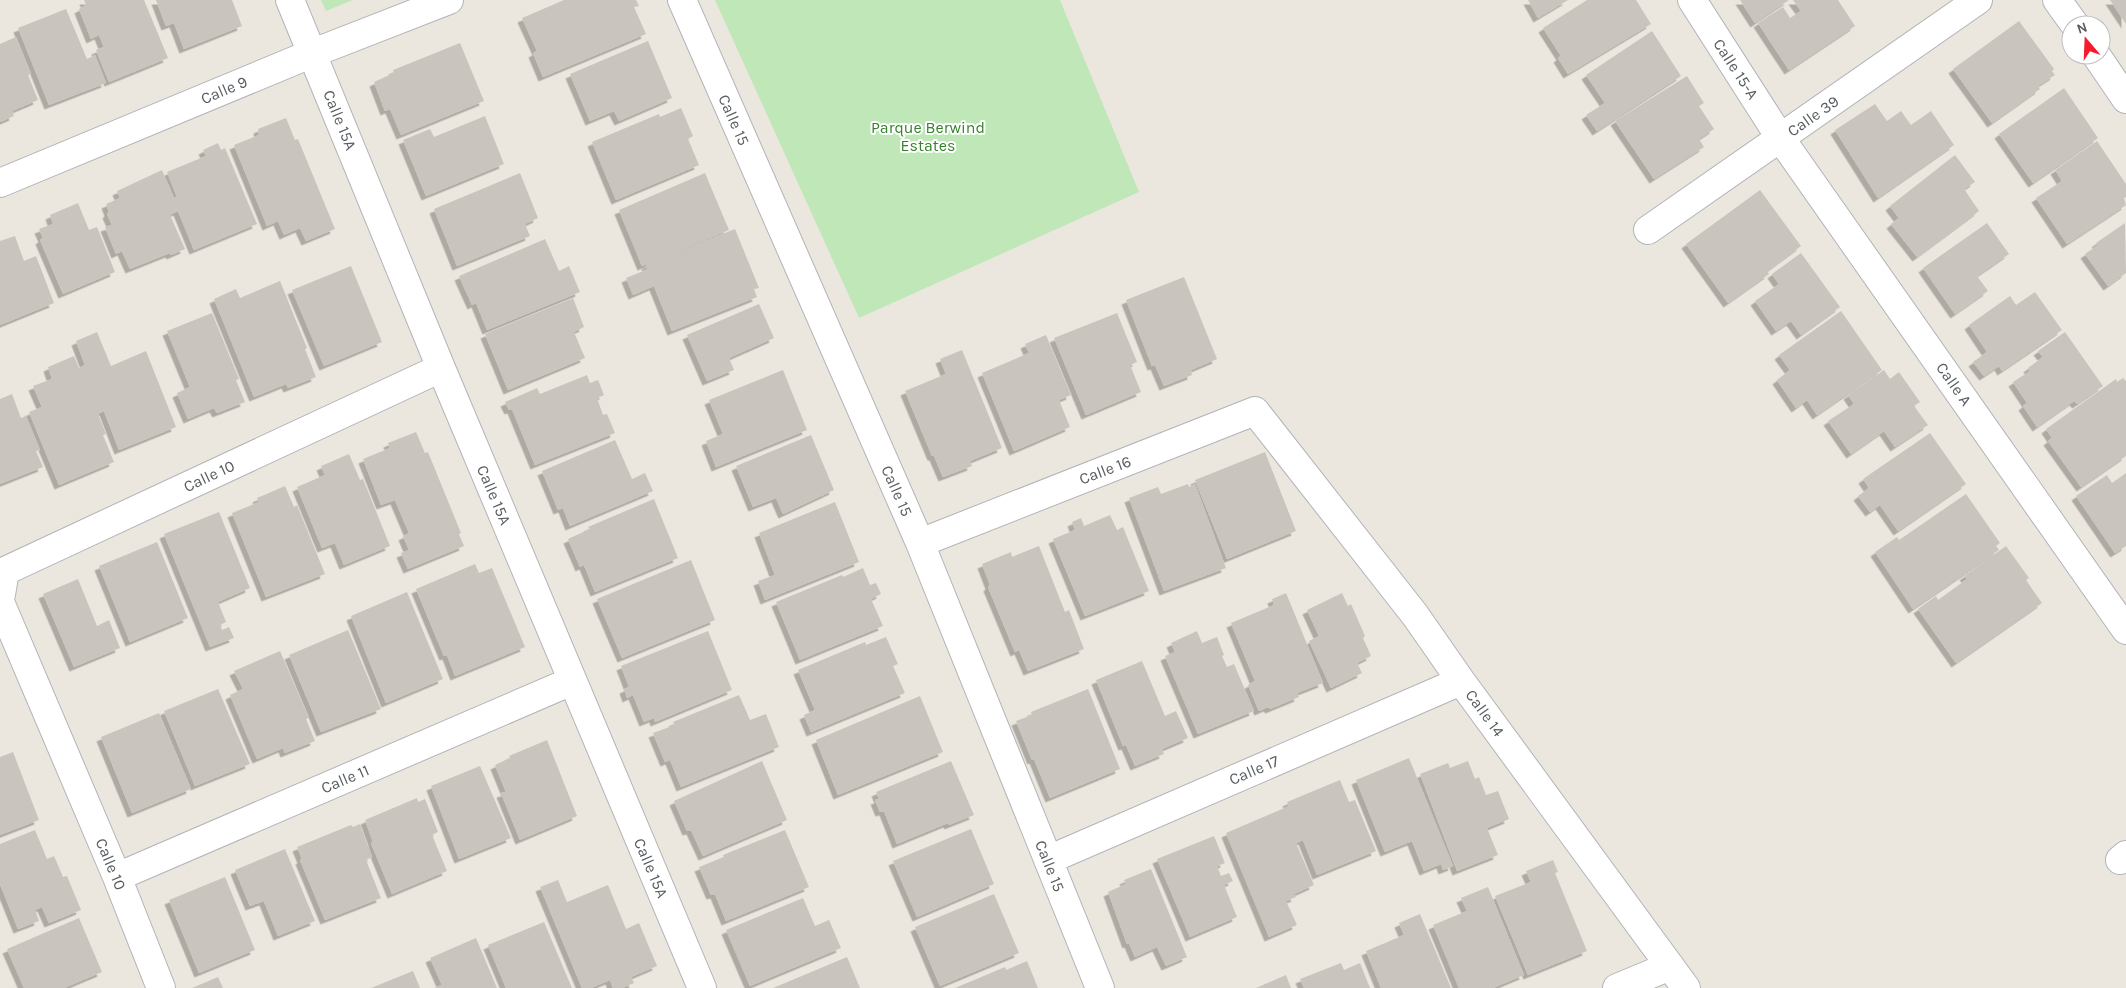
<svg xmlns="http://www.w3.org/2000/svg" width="2126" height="988" font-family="Karla,sans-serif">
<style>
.green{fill:#bfe7b8}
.building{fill:#c9c4bd;filter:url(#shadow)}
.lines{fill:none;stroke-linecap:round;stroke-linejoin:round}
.minor-casing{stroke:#b0b4b8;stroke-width:30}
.minor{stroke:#fff;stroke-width:28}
.labels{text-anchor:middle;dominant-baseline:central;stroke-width:4;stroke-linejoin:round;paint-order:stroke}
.street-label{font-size:16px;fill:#575d61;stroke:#fff}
.park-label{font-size:16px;fill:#37832d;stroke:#fff}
</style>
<defs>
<filter id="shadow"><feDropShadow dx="-4.5" dy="4.5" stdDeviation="0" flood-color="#0004"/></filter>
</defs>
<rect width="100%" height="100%" fill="#ece7de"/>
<path class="green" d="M321,0h32l-27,11z
M715,0h345l79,192 -280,126z"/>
<path class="building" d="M84,0h60l24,58 -59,24 -13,-32 8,-3 -5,-12 -8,4 -12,-30 7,-4z
M156,0h76l10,26 -58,23 -10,-26 -8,3z
M564,0h72l3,6 -5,1 12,27 -103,43 -10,-24 4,-2 -15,-33z
M1528,0h40l-30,18z
M1587,0h49l15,24 -83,50 -10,-16 3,-2 -18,-28z
M1740,0h49l-34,23z
M1793,0h45l17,26 -66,44 -31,-47 25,-16 7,11 11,-7z
M2110,0h16v24z
M66,9l21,50 8,-4 11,28 -57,22 -31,-77z
M2019,21l35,48 -2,2 3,4 -17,11 2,3 -48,34 -39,-54z
M1652,31l29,45 -84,55 -11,-16 19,-12 -19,-28z
M16,37l15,37 -3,1 10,25 -26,11 2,5 -14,6v-78z
M648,41l24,57 -53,23 -5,-10 -24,10 -20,-47z
M460,43l24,58 -83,34 -11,-26 -5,2 -11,-29 20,-9 -1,-3z
M1687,76l17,27 -5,3 15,23 -15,10 5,8 -50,32 -39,-58z
M2064,88l34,50 -65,45 -34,-49z
M1875,104l12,17 14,-10 10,14 20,-14 23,34 -76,53 -43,-68z
M681,108l12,28 -5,3 11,26 -83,35 -24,-58 67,-28 1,3z
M485,116l19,48 -78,32 -23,-56 27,-11 4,8z
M286,118l9,22 3,-1 37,90 -29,12 -6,-13 -16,7 -6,-14 -11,5 -33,-81 25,-10 -1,-6z
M2097,141l29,43v13l-2,1 2,7 -59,39 -31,-46 26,-17 -7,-11z
M218,143l3,7 4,-2 32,76 -63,26 -16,-39 -8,4 15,34 -14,6 -1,-2 -40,16 -8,-18 -6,3 -11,-27 7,-2 -5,-11 2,-2 -3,-8 14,-6 -3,-7 45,-21 12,28 3,-1 -10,-25 39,-16 -3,-6z
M1955,155l20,27 -11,7 15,22 -62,46 -26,-33 8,-6 -9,-12z
M520,173l18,45 -13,6 5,12 -73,30 -23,-57z
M705,173l24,57 -87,36 -23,-56z
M1760,190l41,56 -34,25 2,3 -41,29 -42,-59z
M78,203l11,27 8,-3 18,45 -52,22 -23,-54 3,-2 -4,-9 14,-5 -3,-9z
M1987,223l22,31 -32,22 11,15 -33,23 -32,-46z
M2125,223l1,50 -18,13 -23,-32 13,-9 -2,-2z
M735,229l24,59 -5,1 3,8 -85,34 -18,-45 -21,9 -7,-17 22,-9 -2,-4z
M15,236l9,25 12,-5 18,47 -54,22v-84z
M545,239l14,32 10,-5 11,26 -93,38 -11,-27 -4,2 -13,-29z
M1801,253l39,54 -39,28 -10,-14 -15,10 -21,-30 24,-17 -7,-10z
M351,266l31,76 -58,24 -32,-76z
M1184,277l33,82 -26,11 1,5 -28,11 -9,-21 -3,1 -26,-66z
M280,281l27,67 -2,1 11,28 -28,11 -2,-4 -32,13 -40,-98 22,-10 4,9z
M2035,292l27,38 -60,41 -3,-5 -15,10 -11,-14 14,-10 -18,-27 41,-29 6,9z
M573,298l11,29 -10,5 11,26 -77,32 -23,-56z
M759,304l15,34 -45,20 5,12 -27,11 -20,-46z
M1841,311l41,59 -65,45 -10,-15 -11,8 -19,-28 13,-10 -11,-15z
M212,313l27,66 -3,1 9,22 -28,11 -3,-5 -26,11 -11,-26 13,-6 -23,-56z
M1117,313l20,49 -7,3 11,27 -55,23 -32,-77z
M97,332l14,34 35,-15 30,76 -57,23 -15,-39 -6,3 8,20 -3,1 11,27 -55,23 -30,-73 13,-5 -9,-21 19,-7 -4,-12 26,-11 5,12 6,-3 -9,-24z
M2065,332l38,54 -26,18 -3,-3 -37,26 -14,-21 4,-3 -14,-21 17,-11 -2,-3 15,-11 -5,-6z
M1046,335l25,60 -12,5 11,27 -56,24 -32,-78 47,-20 -4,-9z
M962,350l40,98 -32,13 2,5 -29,11 -9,-21h-2l-27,-65 41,-17 -6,-15z
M783,370l24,60 -91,37 -10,-26 17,-7 -14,-34z
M1884,370l6,9 9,-7 21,30 -6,4 14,19 -33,22 -11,-16 -33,23 -23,-33 26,-17 -6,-9z
M587,375l3,8 8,-3 6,15 -7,3 6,17 4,-1 8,19 -80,32 -23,-56 -3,1 -4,-8 32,-14 3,6z
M2123,378l3,3v75l-45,31 -33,-46 4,-3 -6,-9 70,-50 1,3z
M12,394l9,24 5,-2 14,34 -4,1 7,16 -43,17v-85z
M416,432l9,21 3,-1 33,81 -2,1 5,12 -56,23 -7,-16 8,-3 -6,-14 6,-3 -14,-33 -14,5 -18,-46 27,-11 -2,-5z
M1930,433l36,51 -68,47 -18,-26 -10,7 -12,-16 11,-8 -6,-9z
M811,435l23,55 -51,24 -7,-16 -23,9 -17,-41z
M615,440l17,39 13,-6 8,18 -83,35 -7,-18 -5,2 -16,-39z
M1265,452l31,79 -69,28 -32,-79z
M349,454l11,26 3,-1 27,67 -46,19 -9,-22 -13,5 -25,-61 28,-12 -4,-9z
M2126,473v73l-11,7 -39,-57 31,-21 5,8z
M1188,484l1,3 6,-3 31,84 -62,23 -35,-93 29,-11 3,7z
M285,486l9,21 3,-2 28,69 -59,23 -34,-84 27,-11 -2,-4z
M1966,494l34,49 -4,3 3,4 -86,59 -38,-57 22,-15 2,3z
M654,499l24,59 -83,34 -11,-27 -4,2 -12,-28 22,-10 -2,-2z
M835,502l24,60 -94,38 -7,-19 17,-6 -16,-42z
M219,512l31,76 -32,14 8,20 -6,3 2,5 7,-3 5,11 -24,9 -46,-113z
M1110,515l7,15 6,-3 26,64 -64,25 -32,-77 22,-9 -3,-8 9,-4 3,8z
M157,542l31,76 -58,24 -31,-76z
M1039,546l26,66 4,-2 15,39 -56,22 -9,-21 -4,2 -27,-65 2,-2 -8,-21 29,-12 1,5z
M2006,546l23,32 -3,2 16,23 -86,60 -38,-54 18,-13 2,4 29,-21 -3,-3z
M691,560l24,60 -93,38 -25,-59z
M475,564l4,9 13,-5 33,79 -70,29 -8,-21 -3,1 -28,-67z
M863,568l7,17 6,-2 5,11 -10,5 12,27 -83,34 -24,-58 66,-27 1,2z
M78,579l19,47 12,-6 11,28 -46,19 -31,-73z
M407,592l36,87 -57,24 -35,-87z
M1286,593l37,90 -26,10 2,4 -29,12 -2,-2 -9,4 -11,-26 7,-4 -24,-58 43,-18 -2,-6z
M1342,593l6,13 3,-2 14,32 -2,2 8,18 -14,7 5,10 -31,15 -22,-47 10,-5 -12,-26z
M348,630l33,79 -60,23 -32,-77z
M708,631l24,59 -77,32 -1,-4 -10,4 -11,-27 -6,3 -3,-9 5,-2 -8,-21z
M1197,631l5,12 15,-6 7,18 -2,1 5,11 7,-3 20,47 -56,23 -33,-78 10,-4 -4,-9z
M886,637l12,27 -5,2 12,27 -94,39 -7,-17 11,-5 -17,-40 67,-28 1,3z
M280,651l29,67 -3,1 9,22 -30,12 -2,-5 -26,11 -27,-64 13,-6 -9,-18z
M1142,661l23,55 11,-5 12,27 -26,11 2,5 -29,12 -9,-21 -3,1 -27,-66z
M218,689l32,75 -55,22 -31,-75z
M1088,689l32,80 -70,29 -16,-39 -2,1 -16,-39 16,-6 -1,-3z
M739,695l11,25 16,-6 13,33 -98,40 -11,-27 -5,2 -12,-29 22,-8 -2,-3z
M920,696l23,56 -105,43 -22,-55z
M159,713l32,76 -59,24 -31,-76z
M547,740l30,76 -57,24 -19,-47 5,-1 -11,-27 15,-7 -1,-2z
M13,752l26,68 -39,15v-78z
M1409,758l44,108 -10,4 -2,-6 -17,7 -12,-30 -27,11 -29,-72z
M762,761l25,59 -84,36 -12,-26 -4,1 -13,-30z
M951,761l23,54 -25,10 -1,-2 -51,21 -13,-33 -4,1 -5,-12 4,-1 -3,-7z
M1468,761l7,18 4,-2 7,18 12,-4 11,28 -22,9 11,27 -41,16 -37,-97 28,-11 2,5z
M480,766l31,72 -52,21 -28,-73z
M1340,780l9,22 6,-2 21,51 -59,24 -14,-35 -7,3 18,42 -20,9 2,3 -10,4 11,24 -28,12 -43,-104 63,-27 -2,-4z
M417,798l1,4 7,-3 13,33 -6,3 15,36 -55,23 -21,-51 2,-1 -8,-22z
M360,824l12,33 -6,3 15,38 -56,22 -25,-60 2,-1 -5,-12 54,-22 2,2z
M971,829l23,55 -77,33 -24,-56z
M35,830l12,29 7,-3 9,21 4,-1 14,34 -32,13 -7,-16 -7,3 4,11 -21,8 -18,-45v-40z
M785,830l24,57 -83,34 -11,-27 -4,1 -12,-28 25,-10 -1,-2z
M1214,836l11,27 -8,3 4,10 8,-3 4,8 -9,4 13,32 -47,20 -33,-78z
M285,849l30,72 -37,15 -14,-35 -14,5 -15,-36z
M1553,860l5,12 -3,1 32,78 -59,24 -33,-79 36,-14 -5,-11z
M1151,869l36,88 -21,9 -9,-19 -22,10 -6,-14 -2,1 -19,-52 18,-8 -2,-4z
M225,877l30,73 -56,23 -30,-73z
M558,880l9,22 41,-17 18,44 13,-6 18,43 -26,11 3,6 -12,5h-9l-3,-8 -19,8h-9l-42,-101z
M1488,887l36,88 -31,13h-34l-26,-63 34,-14 -6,-13z
M994,894l25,59 -79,33 -25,-59z
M803,898l12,28 14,-6 12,28 -91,38 -24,-56z
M1420,914l31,74h-70l-15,-37 38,-16 -5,-12z
M79,918l23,54 -38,16h-40l-17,-39z
M544,922l28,66h-66l-18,-43z
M476,938l21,50h-63l8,-3 -12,-27z
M847,957l13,31h-87z
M1027,961l11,27h-83l50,-21 1,3z
M1341,963l3,7 16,-7 10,25h-66l-4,-9z
M413,971l7,17h-49z
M1286,975l5,13h-35z
M218,977l5,11h-31z"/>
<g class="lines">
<g class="minor-casing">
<path id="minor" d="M290,0l151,368 261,620
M682,0l238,543 180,445
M1692,0l89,139 345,491
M2057,0l18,25
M2096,55l30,44
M0,183l313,-130 136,-53
M1648,230l330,-230
M920,543l335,-132 160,204 46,66 225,307
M0,600l5,-29 436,-203
M0,602l117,275 44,111
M1048,860l413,-179
M2120,860l6,-5
M117,877l455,-196
M1617,988l53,-22"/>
</g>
<use href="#minor" class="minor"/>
</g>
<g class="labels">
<g class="street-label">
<text transform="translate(1736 69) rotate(57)">Calle 15-A</text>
<text transform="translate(224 90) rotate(-23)">Calle 9</text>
<text transform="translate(1813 116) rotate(-35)">Calle 39</text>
<text transform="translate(340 120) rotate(68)">Calle 15A</text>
<text transform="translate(734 120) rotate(66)">Calle 15</text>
<text transform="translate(1954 384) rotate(55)">Calle A</text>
<text transform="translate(1105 470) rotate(-21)">Calle 16</text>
<text transform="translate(209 476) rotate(-25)">Calle 10</text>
<text transform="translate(897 491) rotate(66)">Calle 15</text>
<text transform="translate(494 495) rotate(67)">Calle 15A</text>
<text transform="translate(1485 713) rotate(54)">Calle 14</text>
<text transform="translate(1254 770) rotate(-23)">Calle 17</text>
<text transform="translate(345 779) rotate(-23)">Calle 11</text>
<text transform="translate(111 864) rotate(67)">Calle 10</text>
<text transform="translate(1050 866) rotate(68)">Calle 15</text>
<text transform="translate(651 868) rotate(67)">Calle 15A</text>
</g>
<g class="park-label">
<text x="928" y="127">Parque Berwind<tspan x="928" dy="18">Estates</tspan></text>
</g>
</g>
<g transform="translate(2086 40) rotate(341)"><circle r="24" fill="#ffffff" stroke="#bcbec0"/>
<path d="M0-4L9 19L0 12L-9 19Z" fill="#f61a2c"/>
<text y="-8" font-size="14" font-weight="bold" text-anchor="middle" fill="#575d61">N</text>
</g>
</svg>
